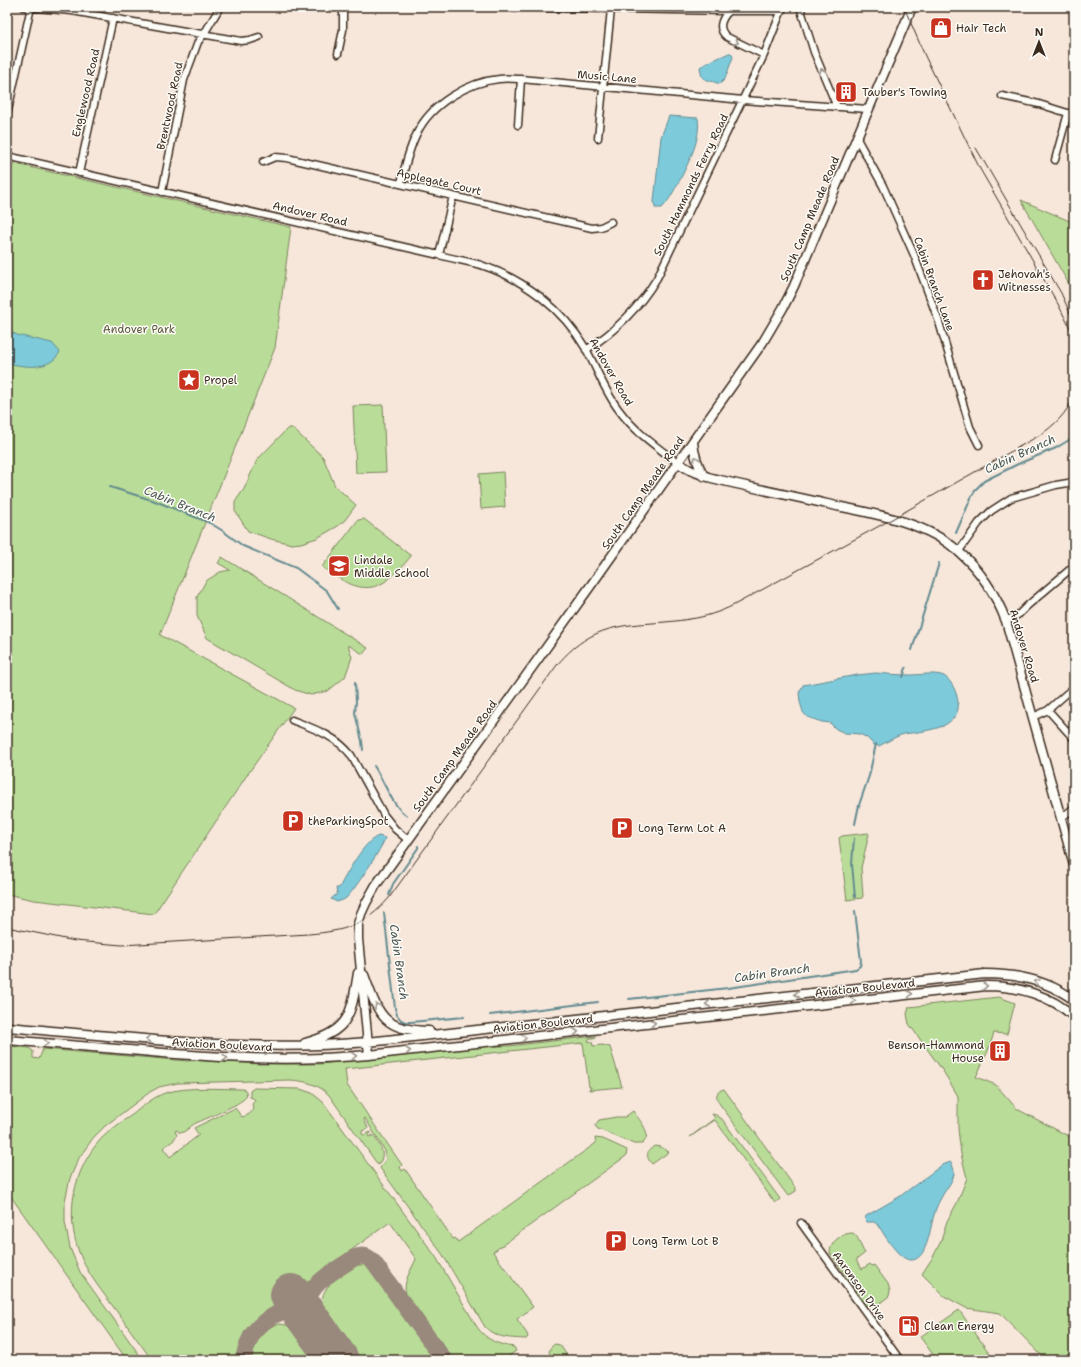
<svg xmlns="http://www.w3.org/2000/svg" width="1081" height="1367" font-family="'Shantell Sans',sans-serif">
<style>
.green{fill:#b9dd98;stroke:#7a845b}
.water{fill:#7dcadb;stroke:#638a8f}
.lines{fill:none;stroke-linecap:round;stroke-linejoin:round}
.stream{stroke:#638a8f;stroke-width:2}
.taxiway{stroke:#99887c;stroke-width:17}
.runway{stroke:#99887c;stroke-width:42}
.minor-casing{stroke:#3b2a1e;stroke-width:9}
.major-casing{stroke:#3b2a1e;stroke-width:11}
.minor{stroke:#fdfcf7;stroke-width:6}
.major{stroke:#fdfcf7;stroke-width:8}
.tram{stroke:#3b2a1e;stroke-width:1}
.oneway{stroke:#9c938a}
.labels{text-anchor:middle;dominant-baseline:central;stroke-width:3;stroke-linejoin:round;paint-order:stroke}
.poi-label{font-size:11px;fill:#3b2a1e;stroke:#fdfcf7;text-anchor:start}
.street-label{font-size:11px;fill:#3b2a1e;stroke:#fdfcf7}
.park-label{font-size:11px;fill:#5a573c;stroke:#fdfcf7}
.water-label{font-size:12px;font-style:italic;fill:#4f5a57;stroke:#fdfcf7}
</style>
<rect width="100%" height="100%" fill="#f7e7db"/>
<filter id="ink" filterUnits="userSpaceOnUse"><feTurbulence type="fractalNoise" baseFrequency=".025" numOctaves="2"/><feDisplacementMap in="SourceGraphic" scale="8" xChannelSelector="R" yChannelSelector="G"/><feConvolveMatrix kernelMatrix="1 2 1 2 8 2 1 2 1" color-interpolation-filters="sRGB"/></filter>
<g filter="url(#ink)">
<path class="green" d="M7,162l284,65 -16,121 -115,287 134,73 -49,70 -91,136 -120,-14 -27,-6z
M1021,200l53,23v68l-4,-5z
M383,405l3,67 -30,1 -3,-67z
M288,428h4l31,29 12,29 21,19 -11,15 -7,6 -21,12 -16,5 -9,1 -21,-5 -23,-8 -13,-20v-9l9,-13 13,-29z
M503,472l2,35 -24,2 -2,-35z
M364,519l47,37c-32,40 -49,40 -89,11l36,-47z
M222,557l146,91 -5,6 -15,-9 4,12 -7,20 -17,14 -17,4 -16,-5 -88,-52 -10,-22v-19l9,-16 14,-9 10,-2 -12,-7z
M868,833l1,1 -8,34 2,28 -1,2 -15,2 -8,-62 3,-2z
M999,997l16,6 -8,31 -13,-1 -6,18 -12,26 20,8 21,24 55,29 2,-1v212l-3,8 -27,1 -44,-45 -34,-5 -22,-12 -22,-22 11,-17 8,-16 6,-20 10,-18 10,-25 -6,-24 -3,-25v-33l-15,-25 -34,-47 -2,-10 2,-7z
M596,1036l-1,2h-5l-2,3 4,1 1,4 9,-1 8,2 12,40 -33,3v-1l2,-1v-1h-2l-6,-44 -238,26 2,16 55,80 -2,2 2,4 3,-2 48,70 2,-1 3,4 138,-99 -1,-5 8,1 24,11 -1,6 -133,96 40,55 -16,12 10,15 1,3 -2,2c-15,-1 -29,0 -41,-12l-42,-72 -63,-87 6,-9 -1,-8 -20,-33 -1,2 4,8 -6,3v3l2,1 7,-3v1l-3,2 1,2 4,-2c7,10 14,19 5,30l-49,-70c-11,-11 -23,-14 -39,-15l-112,3 -19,4 -9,5 -45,34 -12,12 -14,20 -9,20 -5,23v21l5,26 10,24 63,88h-16l-120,-169v-145l22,2 4,3v7l6,1 4,-10 145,12 6,-1 66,4h60l47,-5 112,-13h30z
M254,1088l46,1 12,4 11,9 113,155 41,70c9,13 22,18 37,20l2,4 -13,9h-49l-48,-66c-4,-12 6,-25 10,-35l-26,-37 -135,98 -11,13 -9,27h-83c-14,-19 -28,-39 -43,-59 -11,-15 -23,-30 -30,-49 -14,-38 -6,-82 22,-113 9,-9 20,-17 31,-24 10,-8 21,-18 33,-22 22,-7 55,-4 78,-4l3,2c0,2 1,4 0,6 -5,7 -41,22 -50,26 -6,3 -10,9 -16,10l-3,-3 -2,1 2,4 -3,4v1l-11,8 7,9 29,-22 -5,-7 41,-20 7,9c7,-2 13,-5 10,-13l3,-4 -2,-2 -3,-1v-6z
M724,1089l72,100v2l-8,5 -69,-93c-4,-6 -3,-12 5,-14z
M633,1111c6,9 21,23 9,33h-8l-36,-15 -3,-3 4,-6 17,-3h9z
M712,1114l4,1 6,4 58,80 -5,4 -60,-83 -25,17 25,-19z
M656,1146l5,1 8,5 -17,12c-7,-8 -6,-14 4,-18z
M853,1233c7,5 7,14 12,20l-9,7 6,9 8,-5 2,2 2,-1 14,19 2,7 -1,5 -15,12 -7,-2 -37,-53c0,-11 11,-20 23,-20z
M357,1265h7l6,4 65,91h-79c-6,-9 -13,-18 -19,-27 -15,-21 -24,-37 0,-55 6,-5 13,-11 20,-13z
M959,1310l35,50h-57l-17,-23z
M280,1324c21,2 30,20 42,36h-72c6,-18 9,-33 30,-36z
M555,1344l5,1 10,15h-17l-4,-8 2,-5z"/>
<path class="water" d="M729,53h2l2,4 -8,22 -4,4c-4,1 -6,-1 -10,-2 -11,-3 -9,-3 -11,-14l5,-3z
M669,116l29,2c3,22 -9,43 -18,62 -6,10 -10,20 -18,28h-7l-1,-7 7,-64z
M7,330l10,5 35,8 8,9c-10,19 -36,15 -53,11z
M876,673c11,1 23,2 34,2 10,0 24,-3 34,1 8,5 13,17 14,26 2,12 -6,19 -15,24 -13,5 -26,6 -39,8 -10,3 -17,8 -25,12l-5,-1 -8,-8 -7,-3 -14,-1 -9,-4 -6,-6 -8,-1 -15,-5 -4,-5 -3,-10 -1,-9 4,-8 54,-10z
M379,836l6,2c-1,7 -33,56 -39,60 -2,2 -6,3 -9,4l-6,-3 6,-5 -1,-6h3c7,-13 26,-49 40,-52z
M951,1162c2,4 3,7 3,12 -2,9 -9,16 -13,24 -10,16 -9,36 -17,52 -2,5 -8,11 -14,10 -12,-1 -26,-26 -32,-35l-4,-3h-7l-2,-3 1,-3 33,-19 43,-32z"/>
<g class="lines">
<path class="stream" d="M110,487l45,14 55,22 13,8 20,15 53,22 31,23 11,18
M956,533l15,-35 5,-9 8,-8 34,-17 38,-16 18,-11
M912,650l27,-87
M903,677l3,-9
M355,682l1,20 -1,11 7,28 1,9
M374,766c10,15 18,40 33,50
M855,824l4,-19 10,-29 7,-32
M854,838l-2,26 3,33
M389,895l4,-11 25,-36v-2
M384,913l11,95 2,7 4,5 4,2h6l53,-5
M629,999l99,-11 128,-19 4,-3 1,-5 -6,-50
M490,1015l108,-13"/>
<path class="taxiway" d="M307,1317c-4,-33 24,-43 47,-59 9,-4 14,-2 20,5l70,97
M243,1360c2,-7 4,-15 7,-21 3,-7 8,-12 14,-17 16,-12 25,-14 43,-5"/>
<path class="runway" d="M291,1295l47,65"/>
<g class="minor-casing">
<path id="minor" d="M24,7l48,4 169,30 9,-1 9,-3
M499,7l230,4
M800,7l14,45 23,55
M338,54l5,-24v-23
M764,55l-37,-18c-10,-8 -6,-18 2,-26h53
M1002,96l37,8 35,11
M7,115l24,-108
M518,125l3,-46
M856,137l27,49 31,69 25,67 31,105 9,18
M598,138l13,-129
M7,156l432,99c14,4 28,6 42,10 43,14 82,44 105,84 11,20 19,43 33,61 16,22 38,37 59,53
M1055,160l13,-47
M263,162l12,-5 12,1 305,70 9,-1 10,-5
M79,173l34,-155
M401,183c4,-17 8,-34 16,-50 14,-29 51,-51 82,-54 7,-1 15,0 22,0l222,21 125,9
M162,192l22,-112 14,-38 6,-8 16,-27
M439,255l14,-59
M586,350c30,-19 53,-42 71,-72l107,-223 19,-48
M959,551l20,-28 12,-12 20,-13 45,-13 18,-3
M1006,621l13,-7 8,-8 47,-40
M1048,710l26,29
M1033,717l15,-7 26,-23
M292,720c23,9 44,16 59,35l33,60 11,14 13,11
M1061,818l13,-10
M801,1223l99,137"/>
</g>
<g class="major-casing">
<path id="major" d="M693,442c1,13 4,22 11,34
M678,463l12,7 18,7c40,10 79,18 119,27 43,9 99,17 132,48 22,19 37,43 47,69l68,244
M364,975c15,40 18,55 65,56
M7,1027c120,10 241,26 361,15l617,-68c31,0 64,7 89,26
M7,1040c45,4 89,7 134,11 76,7 152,11 228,4l617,-69c31,0 65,9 88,31
M305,1043c45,-12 46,-28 53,-70
M369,1055l-11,-116v-15l3,-10 5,-11 10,-18 218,-304 169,-239 20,-34 11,-22 118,-279"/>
</g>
<use href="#minor" class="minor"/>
<use href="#major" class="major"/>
<path class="tram" d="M904,7l21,49 55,113 78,135 16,32
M976,148l85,145 13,29
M7,927l68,14 47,4 187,-11c35,-3 56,-8 80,-36l168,-233c41,-49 77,-37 133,-46 15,-2 30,-7 44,-14l158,-86 148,-84c15,-10 27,-22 34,-39"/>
</g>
<defs><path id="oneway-chevron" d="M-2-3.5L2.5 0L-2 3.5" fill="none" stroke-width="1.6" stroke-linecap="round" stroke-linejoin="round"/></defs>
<g class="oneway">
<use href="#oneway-chevron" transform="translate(736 42) rotate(25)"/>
<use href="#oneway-chevron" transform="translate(822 71) rotate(-113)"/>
<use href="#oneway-chevron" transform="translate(696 459) rotate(-109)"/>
<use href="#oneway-chevron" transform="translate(1037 982) rotate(-160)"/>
<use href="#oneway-chevron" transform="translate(985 986) rotate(-2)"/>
<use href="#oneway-chevron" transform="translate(797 994) rotate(174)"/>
<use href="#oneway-chevron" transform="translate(910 994) rotate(-6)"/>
<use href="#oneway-chevron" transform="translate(853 1001) rotate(-6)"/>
<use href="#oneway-chevron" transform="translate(708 1004) rotate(174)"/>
<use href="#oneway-chevron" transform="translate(377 1006) rotate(-118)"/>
<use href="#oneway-chevron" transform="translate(653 1023) rotate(-6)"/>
<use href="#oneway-chevron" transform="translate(576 1032) rotate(-6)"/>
<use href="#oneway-chevron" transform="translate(524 1038) rotate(-6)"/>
<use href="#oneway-chevron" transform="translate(148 1039) rotate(-176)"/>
<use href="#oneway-chevron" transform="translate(46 1043) rotate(5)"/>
<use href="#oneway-chevron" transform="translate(408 1051) rotate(-6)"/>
<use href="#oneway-chevron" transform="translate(354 1056) rotate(-5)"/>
<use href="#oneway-chevron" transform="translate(225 1058) rotate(3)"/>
</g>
</g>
<defs>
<g id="shop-square" transform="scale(1.15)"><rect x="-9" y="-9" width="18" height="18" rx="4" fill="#c8321e" stroke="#fdfcf7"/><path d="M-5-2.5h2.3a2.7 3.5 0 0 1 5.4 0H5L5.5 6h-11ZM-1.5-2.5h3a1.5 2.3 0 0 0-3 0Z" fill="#fff"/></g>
<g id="building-square" transform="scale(1.15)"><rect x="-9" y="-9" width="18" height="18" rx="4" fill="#c8321e" stroke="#fdfcf7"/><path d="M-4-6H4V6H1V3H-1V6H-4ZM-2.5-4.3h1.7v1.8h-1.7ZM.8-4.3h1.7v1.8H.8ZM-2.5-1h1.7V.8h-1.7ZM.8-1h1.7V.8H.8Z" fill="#fff"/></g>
<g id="church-square" transform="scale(1.15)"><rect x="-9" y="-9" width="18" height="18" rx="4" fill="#c8321e" stroke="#fdfcf7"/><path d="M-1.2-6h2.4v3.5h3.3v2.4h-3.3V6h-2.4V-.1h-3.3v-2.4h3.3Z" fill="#fff"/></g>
<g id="sight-square" transform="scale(1.15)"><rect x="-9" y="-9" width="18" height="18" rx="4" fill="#c8321e" stroke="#fdfcf7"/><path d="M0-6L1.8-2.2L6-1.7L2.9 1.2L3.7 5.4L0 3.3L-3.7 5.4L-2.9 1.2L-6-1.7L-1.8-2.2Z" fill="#fff"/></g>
<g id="school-square" transform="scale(1.15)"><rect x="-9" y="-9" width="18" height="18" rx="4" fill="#c8321e" stroke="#fdfcf7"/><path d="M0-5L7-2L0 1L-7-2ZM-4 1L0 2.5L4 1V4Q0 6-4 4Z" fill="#fff"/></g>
<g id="parking-square" transform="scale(1.15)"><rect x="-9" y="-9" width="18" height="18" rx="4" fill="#c8321e" stroke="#fdfcf7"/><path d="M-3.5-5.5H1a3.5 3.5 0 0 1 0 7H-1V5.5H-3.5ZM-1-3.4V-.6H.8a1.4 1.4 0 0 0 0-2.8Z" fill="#fff"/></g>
<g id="fuel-square" transform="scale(1.15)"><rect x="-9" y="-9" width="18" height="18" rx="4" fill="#c8321e" stroke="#fdfcf7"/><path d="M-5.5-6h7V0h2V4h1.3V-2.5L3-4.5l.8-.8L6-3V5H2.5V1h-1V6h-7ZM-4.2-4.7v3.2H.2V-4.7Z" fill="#fff"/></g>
</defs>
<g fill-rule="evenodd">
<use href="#shop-square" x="941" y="28"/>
<use href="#building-square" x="846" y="92"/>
<use href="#church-square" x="983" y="280"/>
<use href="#sight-square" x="189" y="380"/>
<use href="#school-square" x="339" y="566"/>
<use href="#parking-square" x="293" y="821"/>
<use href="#parking-square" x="622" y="828"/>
<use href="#building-square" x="1000" y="1051"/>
<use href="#parking-square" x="616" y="1241"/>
<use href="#fuel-square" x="909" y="1326"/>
</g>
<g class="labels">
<g class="poi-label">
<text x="956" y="28">Hair Tech</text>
<text x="862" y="92">Tauber's Towing</text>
<text x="998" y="274">Jehovah's<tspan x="998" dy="13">Witnesses</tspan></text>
<text x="204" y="380">Propel</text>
<text x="354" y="560">Lindale<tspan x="354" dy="13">Middle School</tspan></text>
<text x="308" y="821">theParkingSpot</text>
<text x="638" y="828">Long Term Lot A</text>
<text x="984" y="1045" text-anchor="end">Benson-Hammond<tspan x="984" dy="13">House</tspan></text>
<text x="632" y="1241">Long Term Lot B</text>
<text x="924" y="1326">Clean Energy</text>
</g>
<g class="street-label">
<text transform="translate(607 77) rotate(5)">Music Lane</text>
<text transform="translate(86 93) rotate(-77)">Englewood Road</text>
<text transform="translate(170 106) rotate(-78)">Brentwood Road</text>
<text transform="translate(439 182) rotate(13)">Applegate Court</text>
<text transform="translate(691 185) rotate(-64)">South Hammonds Ferry Road</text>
<text transform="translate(310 214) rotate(13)">Andover Road</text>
<text transform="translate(810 219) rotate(-67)">South Camp Meade Road</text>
<text transform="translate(934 284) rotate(70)">Cabin Branch Lane</text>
<text transform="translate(611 372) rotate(60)">Andover Road</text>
<text transform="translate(643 493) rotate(-55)">South Camp Meade Road</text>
<text transform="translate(1024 646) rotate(73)">Andover Road</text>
<text transform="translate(455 756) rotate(-54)">South Camp Meade Road</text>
<text transform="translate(865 988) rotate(-6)">Aviation Boulevard</text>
<text transform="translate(543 1024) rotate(-6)">Aviation Boulevard</text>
<text transform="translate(222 1045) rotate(3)">Aviation Boulevard</text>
<text transform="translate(859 1286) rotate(54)">Aaronson Drive</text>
</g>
<g class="park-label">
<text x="139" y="329">Andover Park</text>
</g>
<g class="water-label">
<text transform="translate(1020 454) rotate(-25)">Cabin Branch</text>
<text transform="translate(180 504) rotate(22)">Cabin Branch</text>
<text transform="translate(399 962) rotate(82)">Cabin Branch</text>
<text transform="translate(772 973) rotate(-8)">Cabin Branch</text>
</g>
</g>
<rect width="1081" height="1367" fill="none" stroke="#fdfcf7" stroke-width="24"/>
<rect x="12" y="12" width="1057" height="1343" fill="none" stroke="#3b2a1e" stroke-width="1.5" filter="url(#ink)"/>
<g transform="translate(1039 42)" stroke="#fdfcf7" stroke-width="3" paint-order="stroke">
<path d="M0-3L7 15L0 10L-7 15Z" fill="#3b2a1e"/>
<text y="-6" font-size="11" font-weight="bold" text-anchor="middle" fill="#3b2a1e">N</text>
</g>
</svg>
